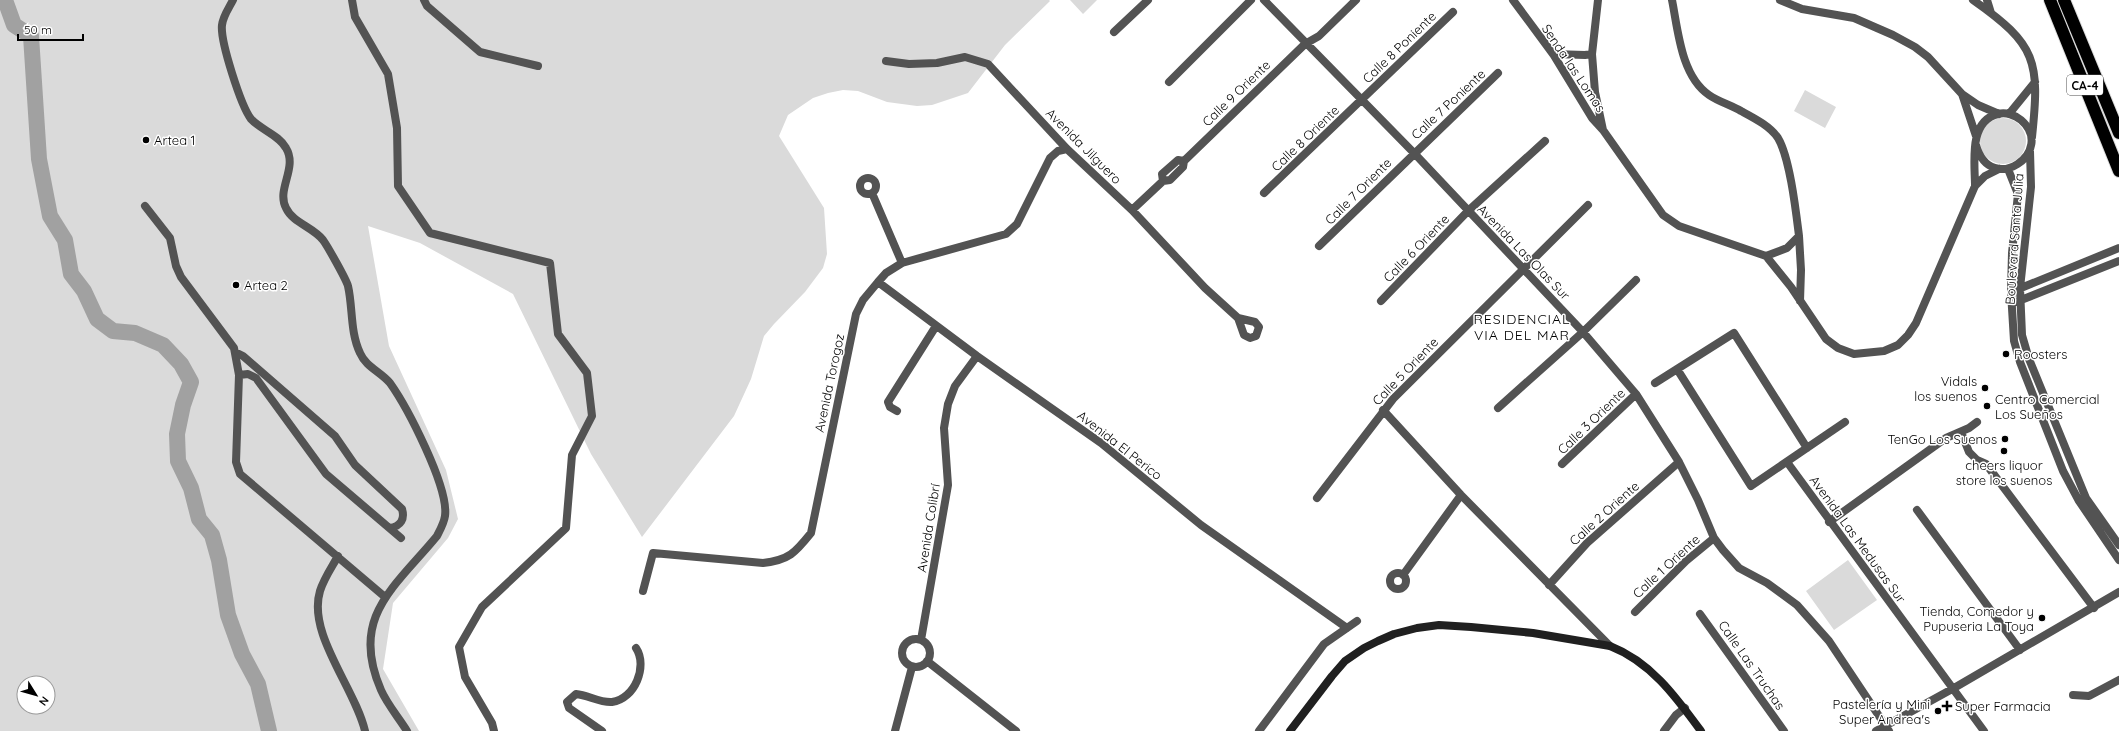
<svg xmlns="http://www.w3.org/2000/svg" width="2119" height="731" font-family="Quicksand,sans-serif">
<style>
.green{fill:#dadada;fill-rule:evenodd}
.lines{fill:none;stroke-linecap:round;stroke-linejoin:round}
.river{stroke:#a1a1a1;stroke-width:16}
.highway-casing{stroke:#dbdbdb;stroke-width:14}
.street{stroke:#535353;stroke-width:8}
.secondary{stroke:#202020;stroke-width:8}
.highway{stroke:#000;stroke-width:12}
.poi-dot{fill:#000;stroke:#fff;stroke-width:1.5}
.labels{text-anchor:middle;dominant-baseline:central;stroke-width:3;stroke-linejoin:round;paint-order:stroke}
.shield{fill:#fff;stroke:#4c4c4c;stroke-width:1}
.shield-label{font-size:12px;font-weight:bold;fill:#000}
.street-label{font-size:13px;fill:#000;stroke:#fff}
.poi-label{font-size:13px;fill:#000;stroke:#fff;text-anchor:start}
.neighbourhood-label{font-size:14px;letter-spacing:1px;fill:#000;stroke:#fff}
</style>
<rect width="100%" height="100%" fill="#fff"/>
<path class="green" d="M0,0h1049l1,1 -45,44 -37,48 -36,12 -15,1 -30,-4 -29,-11 -15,-1 -15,3 -15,5 -25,17 -9,21 45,72 3,46 -4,14 -18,24 -31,32 -10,12 -13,43 -17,37 -92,121 -51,-83 -78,-160 -93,-51 -52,-17 21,120 57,124 12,49 -10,19 -55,65 -10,66 36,62h-419zM24,683h24v24h-24z
M1070,0h27l-14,14z
M1805,90l31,17 -11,21 -31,-17z
M1980 141a23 23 0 1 1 46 0a23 23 0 1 1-46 0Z
M1848,560l29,40 -43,30 -28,-39z"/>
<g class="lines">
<path class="river" d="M5,0l9,25 17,11 8,123 11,57 15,24 6,34 13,17 13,28 16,12 22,2 28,12 18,19 10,18 -8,23 -6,29 1,27 13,27 8,31 13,16 7,25 9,55 14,39 16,30 11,47"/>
<g class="highway-casing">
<path id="highway" d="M2050,0l69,171
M2064,0l55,133"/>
</g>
<path class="street" d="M233,0c-4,8 -10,16 -11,25 -2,16 19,81 29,94 10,11 28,16 35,29 12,20 -10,41 0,60 7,15 27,19 37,32 5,7 23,39 25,46 5,22 2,46 12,67 6,14 21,19 30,30 17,24 59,104 55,133 -1,7 -5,14 -8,20 -42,51 -88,81 -56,154 6,14 18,28 26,41
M352,0l3,17 33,57 9,54 1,58 32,47 120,30 8,71 29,39 5,43 -20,39 -6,73 -84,79 -23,40 6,30 27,46 2,8
M424,0l3,6 53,46 58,14
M1264,0l150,153 169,179 53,62 43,68 19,38 16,38 9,12 16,18 28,15 30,22 32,36 60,90
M1513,0l40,54 39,64 11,12
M1598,0l-6,54 3,38 8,38 60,85 16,11 87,30 25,31 35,52 12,9 16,6 30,-3 14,-6 10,-10 8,-12 59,-137 10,-10 14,-7
M1672,0c6,30 9,76 37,95 10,7 22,10 32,16 13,7 29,15 37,27 12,20 18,74 21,98l-12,12 -21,8
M1780,0l22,9 52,9 39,17 22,12 13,10 34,37 16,11 21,9
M1973,0c64,45 67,61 59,137
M1987,0l4,13
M1114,32l34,-32
M1553,54l32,1 7,-1
M886,61l23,3 28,-1 28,-6 23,7 79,85 65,61 73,78 33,30 6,17 6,3 6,-2 3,-9 -4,-5 -17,-4
M1169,82l82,-82
M1962,94l14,42
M2009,114l26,-32
M2030,151l1,36 -11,101 2,47 7,24 57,139 33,47
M2008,169l10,25 -6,59 -1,39 3,49 6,21 43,109 16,30 40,59
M860 186a8 8 0 1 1 16 0a8 8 0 1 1-16 0Z
M1163,181l-1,-7 16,-14 6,1
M1975,186c0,-23 -7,-65 23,-72 8,-2 17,1 23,6 36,31 -30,78 -45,25
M872,193l30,70
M1264,193l189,-181
M145,206l25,32 6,28 5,11 53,71 5,27 -3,87 4,12 145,123
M1132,210l31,-29 7,-1 13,-13 1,-6 121,-117 14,-8 37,-36
M1799,236l2,34 -1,31
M1319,246l179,-173
M878,282l99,74 124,87 100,82 146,103
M2016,290l103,-42
M1381,301l87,-90 77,-70
M2016,302l103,-41
M235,352l8,4 92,80 20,29 47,44c3,10 -1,17 -12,19
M1677,369l74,117 94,-64
M239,375l9,-1 8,4 70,96 75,64
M1655,383l79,-50 73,115
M1498,408l85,-76 53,-52
M1383,410l78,85 149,151
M897,411l-7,-4 -2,-5 48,-76
M1961,432l8,20 8,8 9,4 108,144
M1787,462l197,269
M1562,464l74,-70
M1317,498l76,-99 195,-194
M1917,510l103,140
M1829,522l117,-84 23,-10 8,-6
M338,556c-6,11 -14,22 -18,35 -13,43 35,97 45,140
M1390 581a8 8 0 1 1 16 0a8 8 0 1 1-16 0Z
M1403,575l58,-80
M1549,585l38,-42 92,-81
M643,591l10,-38 110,10c26,-3 32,-10 48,-30l45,-219 7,-14 15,-18 8,-9 16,-10 104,-29 11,-10 33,-66 8,-7 9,-2
M1635,612l51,-51 28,-23
M1700,614l84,117
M902 653a14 14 0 1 1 28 0a14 14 0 1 1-28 0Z
M921,640l27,-155 -4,-57 4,-24 7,-18 22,-30
M927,661l89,70
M2073,695l16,1 30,-16
M602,731l-33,-23 -2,-6 9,-8c12,1 24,9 36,8 23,-3 36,-36 24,-54
M895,731l17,-64
M1259,731l65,-87 33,-23
M1664,731l12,-16 9,-7
M1876,731l78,-43 165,-96"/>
<path class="secondary" d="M1290,731l42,-55 13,-15 19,-13 14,-7 16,-7 23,-6 22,-3 32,2 62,6 77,13c41,16 66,51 91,85"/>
<use href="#highway" class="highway"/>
</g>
<g class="poi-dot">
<circle cx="146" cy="140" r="4"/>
<circle cx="236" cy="285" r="4"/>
<circle cx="2006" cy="354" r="4"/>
<circle cx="1985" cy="388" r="4"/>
<circle cx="1987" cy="406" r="4"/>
<circle cx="2005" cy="439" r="4"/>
<circle cx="2004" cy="451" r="4"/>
<circle cx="2042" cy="618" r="4"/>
<path d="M1945 700h4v4h4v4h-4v4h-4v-4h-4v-4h4z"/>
<circle cx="1938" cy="711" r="4"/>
</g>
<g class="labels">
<rect class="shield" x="2067" y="75" width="36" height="20" rx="3"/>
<g class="shield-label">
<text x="2085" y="85">CA-4</text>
</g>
<g class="street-label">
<text transform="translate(1399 47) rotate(-44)">Calle 8 Poniente</text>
<text transform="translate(1574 68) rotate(56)">Senda las Lomas</text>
<text transform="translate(1236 93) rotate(-44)">Calle 9 Oriente</text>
<text transform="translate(1448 104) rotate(-43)">Calle 7 Poniente</text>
<text transform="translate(1305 138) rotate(-44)">Calle 8 Oriente</text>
<text transform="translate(1084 146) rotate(45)">Avenida Jilguero</text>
<text transform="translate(1358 191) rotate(-45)">Calle 7 Oriente</text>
<text transform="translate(2014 239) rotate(-86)">Boulevard Santa Julia</text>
<text transform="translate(1416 248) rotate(-46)">Calle 6 Oriente</text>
<text transform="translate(1524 252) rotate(46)">Avenida Las Olas Sur</text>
<text transform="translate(1405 371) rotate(-46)">Calle 5 Oriente</text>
<text transform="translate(829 383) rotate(-78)">Avenida Torogoz</text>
<text transform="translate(1591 421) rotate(-44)">Calle 3 Oriente</text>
<text transform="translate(1120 445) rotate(38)">Avenida El Perico</text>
<text transform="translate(1604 513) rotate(-42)">Calle 2 Oriente</text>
<text transform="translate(928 528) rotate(-81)">Avenida Colibrí</text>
<text transform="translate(1858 539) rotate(54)">Avenida Las Medusas Sur</text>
<text transform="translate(1666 566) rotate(-43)">Calle 1 Oriente</text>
<text transform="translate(1752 665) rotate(55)">Calle Las Truchas</text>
</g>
<g class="poi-label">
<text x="154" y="140">Artea 1</text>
<text x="244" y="285">Artea 2</text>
<text x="2014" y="354">Roosters</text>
<text x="1977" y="381" text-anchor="end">Vidals<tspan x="1977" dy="15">los suenos</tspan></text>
<text x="1995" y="399">Centro Comercial<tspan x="1995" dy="15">Los Sueños</tspan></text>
<text x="1997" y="439" text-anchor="end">TenGo Los Suenos</text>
<text x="2004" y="465" text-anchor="middle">cheers liquor<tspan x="2004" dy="15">store los suenos</tspan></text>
<text x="2034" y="611" text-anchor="end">Tienda, Comedor y<tspan x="2034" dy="15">Pupuseria La Toya</tspan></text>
<text x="1930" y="704" text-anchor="end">Pastelería y Mini<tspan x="1930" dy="15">Super Andrea's</tspan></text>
<text x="1955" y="706">Super Farmacia</text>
</g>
<g class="neighbourhood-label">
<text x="1522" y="319">RESIDENCIAL<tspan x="1522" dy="16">VIA DEL MAR</tspan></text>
</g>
</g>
<g transform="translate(36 695) rotate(127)"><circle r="19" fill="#ffffff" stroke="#999999"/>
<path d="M0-3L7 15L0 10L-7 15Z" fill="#000000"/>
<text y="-6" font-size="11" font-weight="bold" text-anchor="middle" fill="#000000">N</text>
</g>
<path d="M18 34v6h65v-6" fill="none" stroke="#000000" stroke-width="2"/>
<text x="24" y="34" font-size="12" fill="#000000" stroke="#ffffff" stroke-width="3" paint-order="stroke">50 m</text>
</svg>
